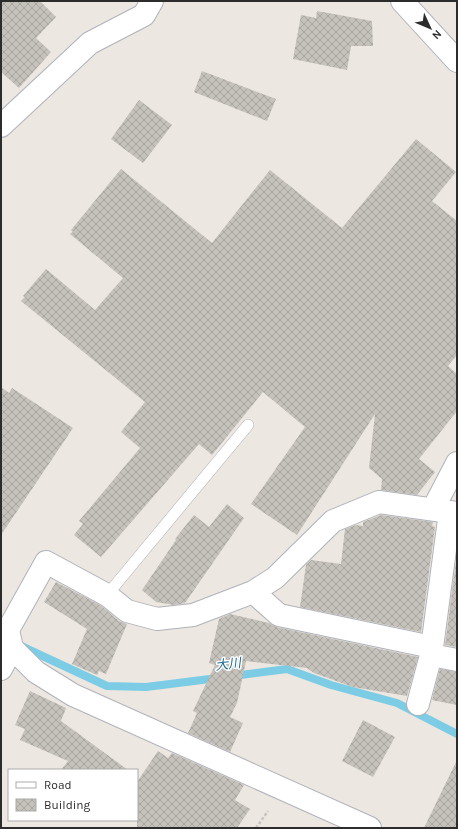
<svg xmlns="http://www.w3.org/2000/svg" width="458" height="829" font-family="Karla,'Noto Sans JP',sans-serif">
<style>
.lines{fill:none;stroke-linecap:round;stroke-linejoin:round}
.stream{stroke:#7ccce5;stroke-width:8}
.building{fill:url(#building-cross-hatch)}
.lane-casing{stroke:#b0b2bb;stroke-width:12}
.street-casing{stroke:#b0b2bb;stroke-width:24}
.path{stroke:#c4c4c4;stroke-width:2.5;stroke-dasharray:3 2;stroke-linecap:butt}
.lane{stroke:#fff;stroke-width:11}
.street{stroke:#fff;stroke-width:22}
.labels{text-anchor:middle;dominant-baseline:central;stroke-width:3;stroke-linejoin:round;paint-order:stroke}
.water-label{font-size:13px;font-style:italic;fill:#196c94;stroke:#fff}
</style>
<defs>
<pattern id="building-cross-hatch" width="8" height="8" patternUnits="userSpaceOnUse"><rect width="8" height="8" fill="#c5c1bb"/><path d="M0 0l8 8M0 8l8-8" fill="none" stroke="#a9a6a1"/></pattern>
</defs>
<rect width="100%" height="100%" fill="#ece7e0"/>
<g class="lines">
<path class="stream" d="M21,646l86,40 39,1 72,-9
M233,676l54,-7 44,16 66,18 60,31"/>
</g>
<path class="building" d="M1,1h39l16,16 -20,21 15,14 -32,36 -18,-16z
M317,11l55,10 1,25h-22l-4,24 -54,-11 8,-44 15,3z
M202,71l74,28 -9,22 -73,-29z
M139,100l33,25 -29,38 -32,-24z
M416,139l40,33 -24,29 25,20v134l-9,11 9,8v37l-38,48 16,13 -18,23 -36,-5 1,-11 -13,-11 6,-54 -78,121 -46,-31 54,-77 -42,-35 -51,63 -13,-11 -98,113 -27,-22 9,-11 -4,-3 61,-73 -19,-16 24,-30 -124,-101 4,-4 -2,-1 23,-27 49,41 28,-32 -53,-44 3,-2 -2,-2 50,-61 91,74 58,-73 72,58z
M1,387l8,6 3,-5 61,40 -72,107z
M227,504l17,14 -59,85 -11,2 -18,-3 -14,-12 34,-50 -1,-1 19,-24 15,12z
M381,515l52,7 -1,4 3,1 -14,105 -121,-25 6,-42 5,-5 30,4 4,-35 11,-4 7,1v-4z
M457,554v93l-12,-2z
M56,582l44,23 19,16 8,3 -21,50 -7,-3 -2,4 -25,-11 15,-35 -43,-27z
M230,614l39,9 7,4 142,30 -11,39 -54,-9 -39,-14 -7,-5 -61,-7 -9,42 -7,14 13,6 -13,29 -42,-19 9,-20 -4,-2 22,-46 -6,-2 10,-44z
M440,669l17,3v33l-25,-5z
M30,691l36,17 -5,13 67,49h-67l7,-9 -48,-21 5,-11 -10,-4z
M363,720l32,17 -22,40 -31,-16z
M158,751l10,7 4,-5 72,32 -9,15 15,9 -13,19h-100v-46z
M457,760v68h-33z"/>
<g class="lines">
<g class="lane-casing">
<path id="lane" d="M107,595l141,-170"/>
</g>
<g class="street-casing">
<path id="street" d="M402,1l55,60
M1,126l89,-83 54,-28 8,-14
M433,509l24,-46
M253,592l26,23 153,32
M431,655l26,5
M1,669l11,-21
M418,704l13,-49 19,-143
M370,828l-297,-133 -37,-23 -24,-24 -4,-18 38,-68 61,33 20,16 30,8 36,-4 60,-23 22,-14 58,-57 46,-19 78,11"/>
</g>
<path class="path" d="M256,828l12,-17"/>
<use href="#lane" class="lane"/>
<use href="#street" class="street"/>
</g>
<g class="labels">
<g class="water-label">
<text transform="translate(228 664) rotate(-7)">大川</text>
</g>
</g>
<rect width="458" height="829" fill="none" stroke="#2c2c2c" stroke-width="4"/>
<rect x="8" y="769" width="130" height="52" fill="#ffffff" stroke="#ababab"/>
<rect x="16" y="782" width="20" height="6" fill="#ffffff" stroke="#ababab"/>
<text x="44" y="789" font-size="12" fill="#2c2c2c">Road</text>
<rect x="16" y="799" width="20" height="12" fill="url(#building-cross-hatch)" stroke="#ababab"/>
<text x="44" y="809" font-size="12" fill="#2c2c2c">Building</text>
<g transform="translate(430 28) rotate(134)" stroke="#ffffff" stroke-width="3" paint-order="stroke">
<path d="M0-3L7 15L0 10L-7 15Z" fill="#2c2c2c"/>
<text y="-6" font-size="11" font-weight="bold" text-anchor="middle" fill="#2c2c2c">N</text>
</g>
</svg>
